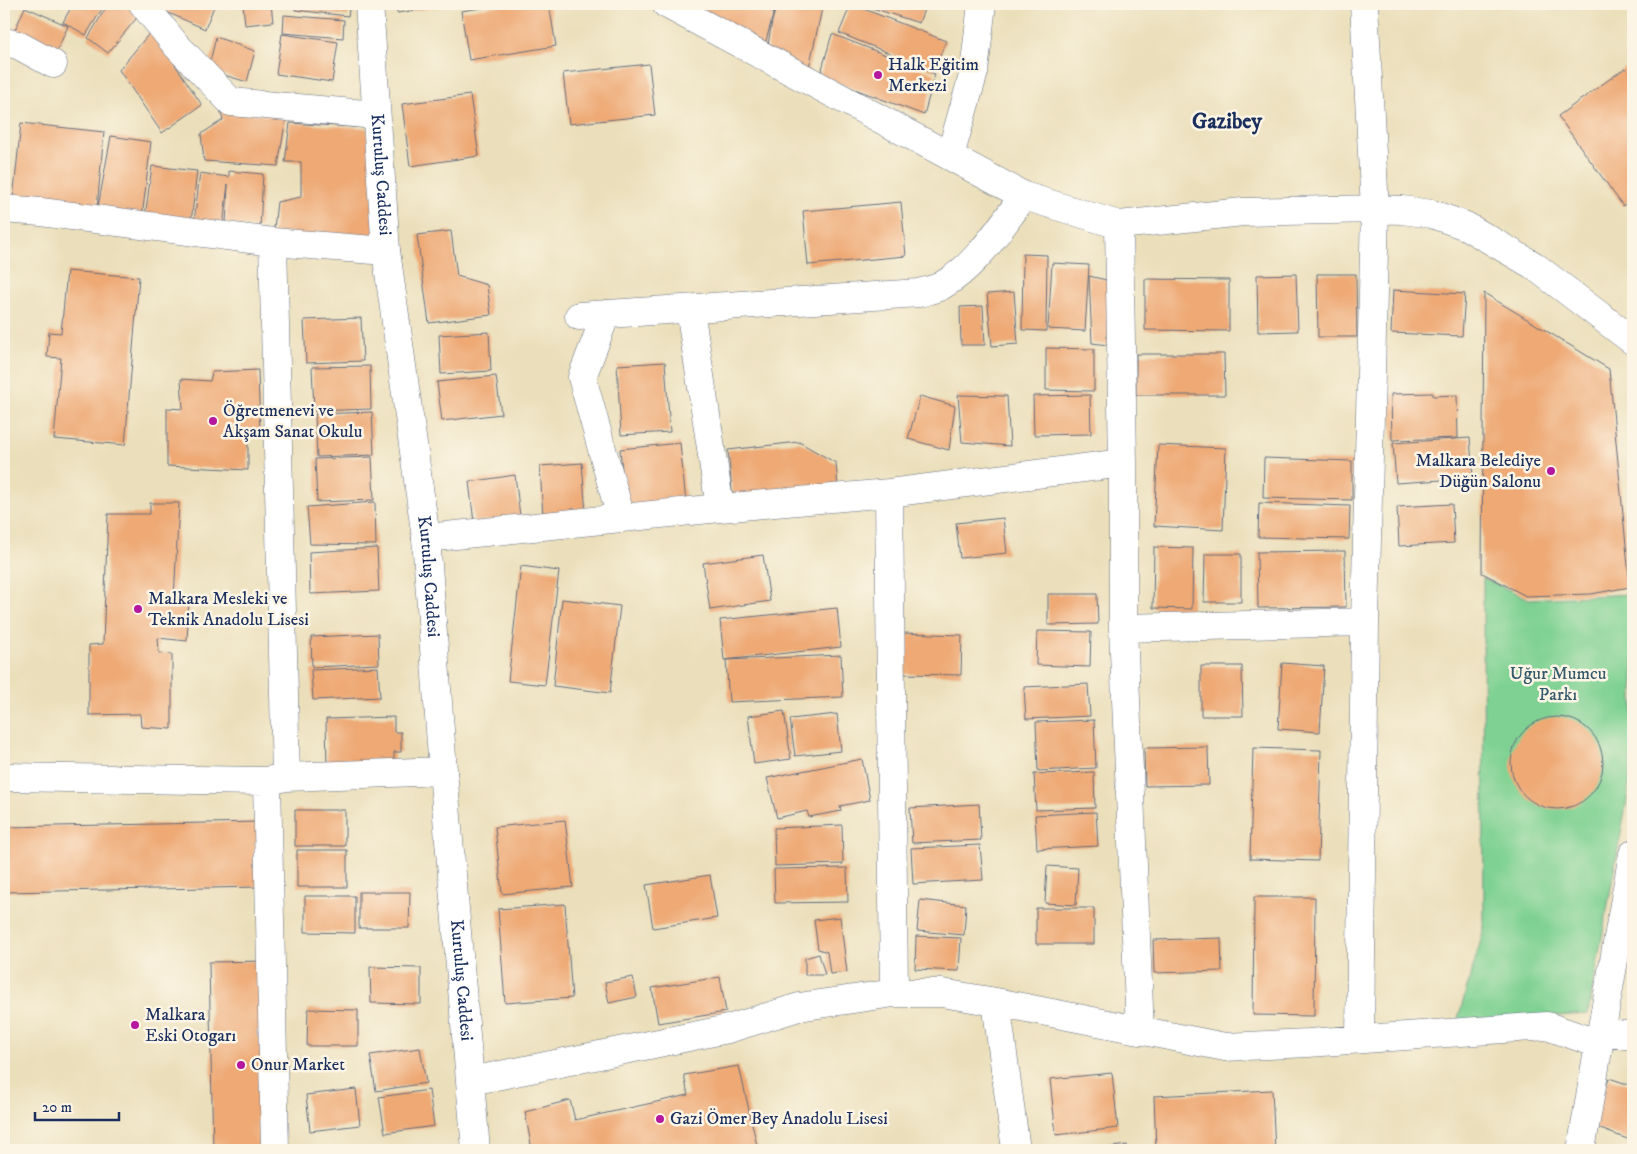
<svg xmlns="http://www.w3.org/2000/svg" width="1637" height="1154" font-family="'IM FELL DW Pica',serif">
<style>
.green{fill:#7fd193;stroke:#4d8078}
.building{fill:#eea975}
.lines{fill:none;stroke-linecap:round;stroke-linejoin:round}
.minor-casing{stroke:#646d7f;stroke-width:29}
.tertiary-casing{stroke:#646d7f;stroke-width:29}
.minor{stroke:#fff;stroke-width:28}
.tertiary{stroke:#fff;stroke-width:28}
.poi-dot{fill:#b5179e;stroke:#fcf5e5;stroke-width:2}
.labels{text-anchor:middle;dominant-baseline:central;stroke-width:5;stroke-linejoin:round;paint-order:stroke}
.poi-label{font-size:18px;fill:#1b2f5e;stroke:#fcf5e5;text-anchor:start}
.street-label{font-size:18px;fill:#1b2f5e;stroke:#fcf5e5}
.park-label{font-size:18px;fill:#34586b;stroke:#fcf5e5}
.district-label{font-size:22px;font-weight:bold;fill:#1b2f5e;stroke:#fcf5e5}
</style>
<rect width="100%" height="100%" fill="#fcf5e5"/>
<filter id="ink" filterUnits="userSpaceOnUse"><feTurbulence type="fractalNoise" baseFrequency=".02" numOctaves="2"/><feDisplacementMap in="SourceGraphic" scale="10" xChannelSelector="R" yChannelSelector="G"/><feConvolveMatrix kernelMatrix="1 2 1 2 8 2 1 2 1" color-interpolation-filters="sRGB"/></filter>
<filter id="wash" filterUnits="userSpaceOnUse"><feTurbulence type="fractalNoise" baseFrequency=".0096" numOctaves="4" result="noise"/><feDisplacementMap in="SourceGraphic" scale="20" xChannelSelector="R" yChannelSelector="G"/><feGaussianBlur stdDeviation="1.12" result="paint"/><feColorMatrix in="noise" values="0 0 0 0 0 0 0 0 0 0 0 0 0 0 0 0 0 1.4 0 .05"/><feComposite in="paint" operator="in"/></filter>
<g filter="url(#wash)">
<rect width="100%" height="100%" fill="#ebdfbb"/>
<path class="green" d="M1483,578l46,21 104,-5v143l-5,57 -40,220 -131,8 27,-92z"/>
<g id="blocks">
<path class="building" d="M73,4h32l-19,31 -23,-13z
M108,4h20l12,10 -32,39 -20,-15z
M157,4h58l-10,25 -50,-22z
M243,4h28l2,18 -28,3z
M296,4h54l-2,12 -53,-6z
M396,4h55v1l-54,8z
M508,4h41l7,42 -87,14 -8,-49z
M696,4h80l-12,44 -70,-35z
M777,4h46l-15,68 -41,-21 5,-30z
M851,4l95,37 -12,30 -95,-38z
M860,4h66l-7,19z
M25,7l43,19 -14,32 -43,-19z
M284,15l60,5 -1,18 -60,-5z
M152,30l50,75 -40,28 -43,-63z
M282,34l56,8 -6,40 -56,-8z
M832,34l103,40 -11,41 -104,-39z
M216,37l39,14 -8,31 -39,-12z
M649,64l6,51 -86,9 -6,-51z
M1625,68l8,11v119l-10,8 -65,-90z
M470,95l9,61 -69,10 -8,-62z
M220,110l66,8 -8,48 -74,-5 -3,-27 22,-14z
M21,123l83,9 -7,77 -84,-9z
M290,123l77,5 11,110 -105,-1 4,-35 24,-5v-35h-16z
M111,136l40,6 -9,76 -45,-5z
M152,166l45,5 -6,52 -46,-6z
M229,171l34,3 -3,54 -34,-3 2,-41 -5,42 -29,-4 6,-49 29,4z
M901,202l5,54 -98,9 -5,-54z
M451,231l6,45 30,9 4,30 -62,8 -12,-88z
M1023,254l24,1 -1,76 -24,-1z
M1052,263l37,2 -4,66 -37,-2z
M67,271l72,6 -14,168 -71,-6 7,-81 -14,-1 2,-25 12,1z
M1296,274l2,57 -40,1 -1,-57z
M1317,274h39l1,63h-39z
M1089,276l26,6 1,64 -24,-3z
M1145,279l84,1v51l-84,-1z
M1393,290l72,4 -3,42 -71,-3z
M1014,292l4,52 -26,2 -5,-52z
M1484,293l125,76 21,218 -39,7 -65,2 -44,-23z
M983,306l2,39h-24l-1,-38z
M361,318l2,43 -57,2 -2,-43z
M489,332l2,39 -50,3 -2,-39z
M1046,348l48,1v42l-48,-1z
M1136,354h88l1,41h-89z
M665,362l5,70 -49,3 -4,-70z
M370,366l1,43 -57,2 -2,-44z
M258,370l2,63 -12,1v36l-81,-4v-58l16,1 -2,-30 29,2 2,-9z
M496,376l5,38 -59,7 -5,-39z
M1433,393v3l24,-1 1,43 -66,2 -1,-46z
M958,395l49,1 3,50 -48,-4z
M1090,395l1,39 -57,1 -1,-39z
M920,396l35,10 -6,44 -41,-11z
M372,412l2,43 -57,2 -2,-43z
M1470,438l3,40 -77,5 -3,-40z
M799,442l37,21 2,26 -105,11 -5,-50z
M680,443l6,60 -60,6 -6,-60z
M1158,445l68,3 -3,82 -69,-4z
M372,457l2,43 -57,2 -2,-43z
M1264,458l88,3v39l-89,-2z
M582,463l4,51 -43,4 -3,-52z
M515,475l5,41 -46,6 -5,-40z
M375,502l1,43 -66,-1 -3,-37z
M150,503h29l-5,96h15l-2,42 -29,-3 1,15 13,1v75l-31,-2 -1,-13 -51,1v-70l14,-1 5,-130h42z
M1259,503l91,3 -1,33 -91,-2z
M1452,504l2,39 -55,3 -2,-39z
M1003,518l4,35 -47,5 -4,-35z
M1154,547l39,1 -1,61 -39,-1z
M377,548l2,43 -69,3 -1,-42z
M1345,551l1,56 -88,1 -1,-56z
M1205,554h36v48h-37z
M763,555l7,46 -60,9 -7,-47z
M521,566l38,5 -14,114 -37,-4z
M1048,594h49l1,30 -50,1z
M562,599l58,7 -10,87 -57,-7z
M837,608l4,39 -117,13 -4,-40z
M1037,631l54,1 -1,35 -54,-2z
M903,633l59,2 -1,40 -59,-1z
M378,634l1,30 -67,3 -1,-30z
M841,655l2,42 -114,5 -3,-42z
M1282,663l42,3 -4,66 -42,-3z
M1201,666h41l1,50h-42z
M378,667l2,30 -67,3 -2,-30z
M1088,684l2,32 -64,3 -2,-32z
M784,711l7,48 -37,5 -6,-48z
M837,714l4,37 -46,5 -5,-37z
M394,717v15h7v20h-7v15l-67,1 -1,-49z
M1511 763a46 46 0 1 1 92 0a46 46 0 1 1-92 0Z
M1094,720l2,48 -58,3 -2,-49z
M1208,747l1,38 -64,1 -1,-38z
M1253,748l68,2 -3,111 -68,-2z
M862,759l8,41 -30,6 1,5 -32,6 -2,-6 -30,7 -10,-40z
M1094,772l1,36 -59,2 -2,-36z
M979,804l2,36 -69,3 -2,-35z
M295,810h50v36h-50z
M1096,812l2,34 -61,3 -2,-34z
M565,820l8,67 -71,7 -7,-67z
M258,822l2,65 -256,5v-65z
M842,825l1,39 -68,2 -1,-38z
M980,845l3,35 -70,4 -2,-36z
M297,850h50v37h-50z
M1047,866l31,2 -2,37 -31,-2z
M847,868l1,34 -73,1 -1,-34z
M710,875l7,43 -64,10 -7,-43z
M359,892h51l-1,36h-50z
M305,896h50v37l-50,-1z
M1254,897h61l-1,119 -61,-1z
M920,900l46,5 -2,30 -47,-4z
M565,904l7,94 -67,5 -7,-94z
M1036,908h58v36h-58z
M840,917l7,55 -17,2 -3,-22 -9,-3 -4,-29z
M916,936l45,2 -2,33 -44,-2z
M1221,938l1,33 -68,2 -1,-33z
M819,954l6,21h-20v-17z
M269,961l4,189h-60l-4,-188z
M370,967l51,1v36l-50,-1z
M633,977l4,20 -28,6 -4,-21z
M720,977l6,35 -68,11 -6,-35z
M308,1009l50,1v36h-51z
M420,1048l6,35 -50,8 -6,-36z
M739,1066l19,84h-226l-7,-38 45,-12 5,20 113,-25 -4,-20z
M1112,1073l6,55 -62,7 -6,-56z
M1609,1078l24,8v55l-41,-15z
M356,1089l4,36 -50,6 -4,-36z
M429,1090l5,36 -49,7 -6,-36z
M1272,1090l3,60h-119l-2,-54z
M1127,1145l1,5h-30v-1z"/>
</g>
</g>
<g filter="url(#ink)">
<use href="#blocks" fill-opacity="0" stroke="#646d7f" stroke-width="1"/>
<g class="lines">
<g class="minor-casing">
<path id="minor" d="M143,4l33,41 55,57 145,13
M666,4l358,192 95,29 124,-13 132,-3 27,1 30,4 34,12 67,39 100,76
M4,42l14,3 35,19
M950,156l24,-84 8,-68
M4,209l37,3 232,30 113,9
M1119,225l4,238v165l17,403
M273,242l13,535 -19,4 8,369
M690,309l30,199
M606,314l-24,63 39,141
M579,316l340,-23c7,-2 16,-4 22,-7 36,-20 59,-59 83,-90
M889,493l5,500
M426,538l294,-30 169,-15 234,-30
M1123,628l242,-6 10,-413 -11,-205
M4,777l263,4
M286,777l157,-6
M996,1002l20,148
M1601,1032l32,4
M1360,1039l5,-417
M1599,1044l34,-190
M471,1081l257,-52 71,-22 95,-14h48l54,9 229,45 83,-4 239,-17 52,18 -18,106"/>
</g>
<g class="tertiary-casing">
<g id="tertiary">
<path id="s1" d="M369,4l17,247 40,287 17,233 33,379"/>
</g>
</g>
<use href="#minor" class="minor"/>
<use href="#tertiary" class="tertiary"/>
</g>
</g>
<g class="poi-dot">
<circle cx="878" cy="75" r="5"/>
<circle cx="213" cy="421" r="5"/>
<circle cx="1551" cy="471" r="5"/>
<circle cx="138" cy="609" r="5"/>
<circle cx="135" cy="1025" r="5"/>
<circle cx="241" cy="1065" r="5"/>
<circle cx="660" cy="1119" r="5"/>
</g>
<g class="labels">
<g class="poi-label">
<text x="888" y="65">Halk Eğitim<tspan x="888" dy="21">Merkezi</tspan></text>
<text x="223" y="411">Öğretmenevi ve<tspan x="223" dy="21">Akşam Sanat Okulu</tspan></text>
<text x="1541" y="461" text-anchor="end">Malkara Belediye<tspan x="1541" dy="21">Düğün Salonu</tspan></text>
<text x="148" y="599">Malkara Mesleki ve<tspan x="148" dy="21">Teknik Anadolu Lisesi</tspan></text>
<text x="145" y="1015">Malkara<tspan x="145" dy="21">Eski Otogarı</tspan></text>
<text x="251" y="1065">Onur Market</text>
<text x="670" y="1119">Gazi Ömer Bey Anadolu Lisesi</text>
</g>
<g class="street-label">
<text stroke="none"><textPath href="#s1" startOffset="171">Kurtuluş Caddesi</textPath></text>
<text stroke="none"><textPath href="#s1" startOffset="576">Kurtuluş Caddesi</textPath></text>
<text stroke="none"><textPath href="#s1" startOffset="981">Kurtuluş Caddesi</textPath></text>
</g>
<g class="park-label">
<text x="1558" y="674">Uğur Mumcu<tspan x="1558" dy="21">Parkı</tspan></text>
</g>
<g class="district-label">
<text x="1227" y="121">Gazibey</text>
</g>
</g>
<rect width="1637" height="1154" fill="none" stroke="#fcf5e5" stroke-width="20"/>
<path d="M35 1112v8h84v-8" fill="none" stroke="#1b2f5e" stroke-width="2.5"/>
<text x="42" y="1112" font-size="15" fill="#1b2f5e" stroke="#fcf5e5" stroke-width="4" paint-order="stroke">20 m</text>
</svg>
